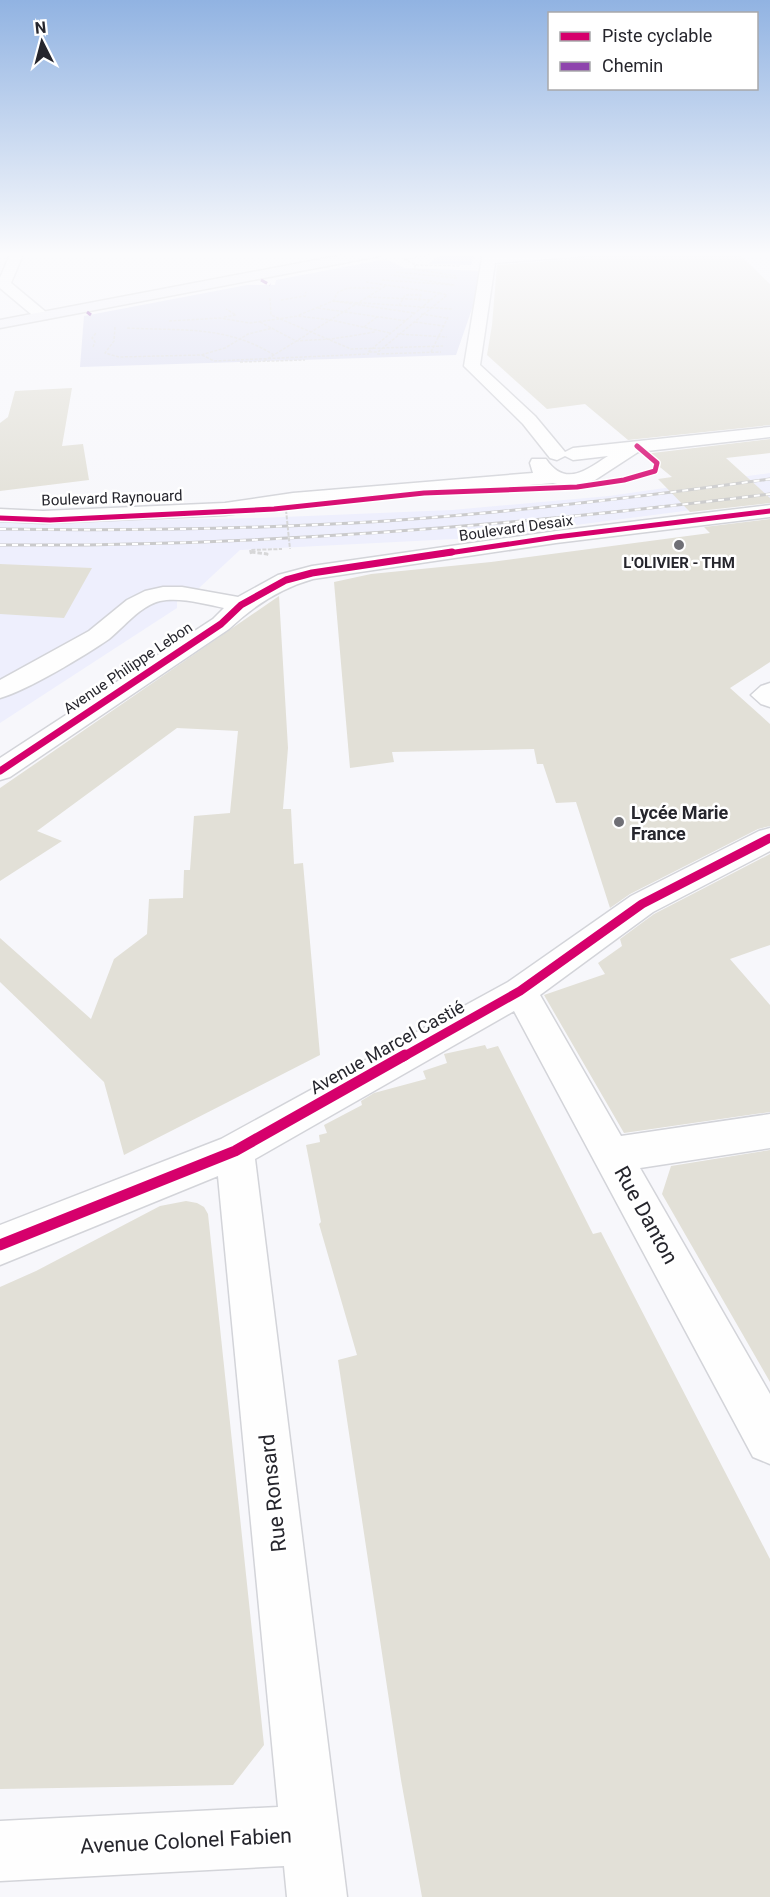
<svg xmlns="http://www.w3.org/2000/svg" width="770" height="1897" font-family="Roboto,sans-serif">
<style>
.built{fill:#eeeffd}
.green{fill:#dadcf2}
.building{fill:#e2e0d7}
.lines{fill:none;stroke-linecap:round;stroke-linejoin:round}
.minor-casing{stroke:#d3d4d9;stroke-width:3}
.major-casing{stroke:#d0d0d3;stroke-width:3}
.path-far2{stroke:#d7d7d8;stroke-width:1.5;stroke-dasharray:3 1.5;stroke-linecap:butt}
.path-far1{stroke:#d7d7d8;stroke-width:2;stroke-dasharray:4 1.5;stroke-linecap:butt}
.path{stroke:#d7d7d8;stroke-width:3;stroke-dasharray:4.5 2;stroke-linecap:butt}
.minor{fill:#fefefe;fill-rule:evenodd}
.major{fill:#f1f1f8;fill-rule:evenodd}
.rail-casing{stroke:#cacacb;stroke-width:3}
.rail{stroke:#fff;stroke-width:2;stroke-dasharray:6;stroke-linecap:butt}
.path-bridge{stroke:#d7d7d8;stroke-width:2;stroke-dasharray:4 1.5;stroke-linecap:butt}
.quiet{stroke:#8e44ad;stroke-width:3;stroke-dasharray:7 3;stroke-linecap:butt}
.cycleway-far3-casing{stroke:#fff;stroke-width:8}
.cycleway-far2-casing{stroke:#fff;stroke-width:10}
.cycleway-far1-casing{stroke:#fff;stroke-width:13}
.cycleway-casing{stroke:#fff;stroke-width:15}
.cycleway-far3{stroke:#d6006c;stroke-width:5}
.cycleway-far2{stroke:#d6006c;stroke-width:7}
.cycleway-far1{stroke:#d6006c;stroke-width:9}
.cycleway{stroke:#d6006c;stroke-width:11}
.poi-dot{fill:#6f6f75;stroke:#fff;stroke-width:2}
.labels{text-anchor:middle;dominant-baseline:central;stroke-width:5;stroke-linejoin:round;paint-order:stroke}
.far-street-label{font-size:15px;fill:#26262d;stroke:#fff}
.far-poi-label{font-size:15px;font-weight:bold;fill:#26262d;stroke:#fff}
.poi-label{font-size:18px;font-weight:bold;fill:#26262d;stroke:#fff;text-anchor:start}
.street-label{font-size:18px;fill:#26262d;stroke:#fff}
.near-street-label{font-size:21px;fill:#26262d;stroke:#fff}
</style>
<rect width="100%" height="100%" fill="#f7f7fb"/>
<path class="built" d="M770,473v27l-296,38 -234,12 -41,38 -22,11v9l-177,115v-202l52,1 207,-4 193,-8 157,-14z"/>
<path class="green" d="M465,252l10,3 -4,10 -42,-1 8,-7z
M386,259l18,9 81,3 -29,84 -376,12 4,-51 163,-31h28l1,-5z"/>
<path class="building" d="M657,252h80l33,32v141l-142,15 -43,-36 -38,5 -60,-54 5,-30 5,-60 90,-7 6,-4z
M72,388l-10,58 21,-2 6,36 -89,11v-68l8,-6 7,-26z
M770,439v14l-44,5 44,40v5l-80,9 -32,-33 14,-2 -28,-23z
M770,519v143l-40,26 40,36v102l-12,3 -128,65 -20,14 -34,-106 -20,1 -13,-39h-6l-3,-15 -142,3 2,10 -44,6 -16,-186 37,-8 120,-12 219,-29 -6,-6z
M0,564l92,4 -28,50 -64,-4z
M279,596l9,152 -5,61h8l3,55 9,-1 17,192 -196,100 -20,-73 -104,-100v-44l91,81 23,-60 33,-25 2,-35 34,-1 1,-28h6l4,-54 36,-3 8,-82 -61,-3 -140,103 25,10 -62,40v-93z
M770,854v91l-40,14 40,46v107l-146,21 -80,-138 61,-21 -7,-11 24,-17 -2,-7 34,-25z
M485,1045l2,4 11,-3 95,188 8,-2 169,327v338h-348l-21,-117 -63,-420 19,-5 -38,-131 2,-2 -15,-77 14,-3 -1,-7 8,-2 -3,-8 38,-20 -1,-4 13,-8 52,-14 -3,-8 24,-8 -3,-9z
M770,1150v232l-108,-188 9,-28z
M186,1201l11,2 7,4 4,7 56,531 -31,40 -233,4v-502l36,-16 124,-65z"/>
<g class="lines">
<g class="minor-casing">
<path id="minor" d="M11,252h13l-13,31 36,30 2,3 -2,3h-10l-37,-31v-10z
M483,252h13v3l39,-3h58l-6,4 -92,7 -15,102 55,51 30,36 8,-4 197,-21v10l-132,15 -43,28 -18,5 -11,1 -13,-3 -260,22 -68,10 -182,8 -43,-2v-12l43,2 182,-8 68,-10 240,-20 -3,-10 2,-4h14c19,28 39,12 62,-3l-35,4 -8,-4 -8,4 -7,-2 -27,-34 -59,-58z
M770,505v12l-214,26 -243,36c-32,9 -60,27 -84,50l-219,148 -10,3v-22l213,-139 11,-11c-19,-4 -44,-11 -64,-7 -20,5 -35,25 -51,38 -23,16 -83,52 -109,59v-18l89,-49 38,-31 18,-9 18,-4h19l56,10 40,-22 34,-9 244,-35z
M770,683v24l-9,-3 -10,-9 10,-9z
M770,828v23l-117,61 -113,83 81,141 149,-22v34l-130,20 130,226v70l-17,-7 -239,-446 -259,148 92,738h-60l-3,-31 -284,15v-60l278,-14 -60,-631 -218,89v-40l221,-86 287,-157 123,-86 128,-65z"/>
</g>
<g class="major-casing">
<path id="major" d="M358,252h28l-6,4 -380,72v-8z"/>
</g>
<path class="path-far2" d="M404,259l12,6 -4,5
M406,259l36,-7
M416,265l44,1
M413,269l44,7
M396,272l61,6
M382,280l72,5 -63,-10
M366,282l73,11
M439,293l8,2 -69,57h-10z
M369,297l61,3
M270,298l1,17 80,34 92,-3
M281,300l24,-4 1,-4
M399,306l6,-11h16l-2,6
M318,308l89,13
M414,313l-81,-12 119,8
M421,314l26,4
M299,315l34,-14 5,-9 10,-4h33
M224,317l12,-2 -10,-6
M169,321l51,-3 30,5 48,-7 33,4 59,13
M260,322l36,19 36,-2 43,-7
M415,322l29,4
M115,327l-1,14 -9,12 14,4 82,-2 24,-7 23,-14 25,-6
M364,327l13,-10
M127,328c54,3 99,-3 147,27
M397,334l50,3
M93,347l2,-5 -3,-4 4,-5
M431,352l17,-35
M377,354l64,-2
M202,355l12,6 155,-7
M264,361l123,-76
M240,362l65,-2"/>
<path class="path-far1" d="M251,554l-1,-4 32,-1"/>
<path class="path" d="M251,552l16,2 -1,2"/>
<use href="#minor" class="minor"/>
<use href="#major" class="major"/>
<g class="rail-casing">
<path id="rail" d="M0,529c129,2 257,0 386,-8 129,-9 256,-24 384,-42
M0,545c258,2 514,-19 770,-51"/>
</g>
<use href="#rail" class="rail"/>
<path class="path-bridge" d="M286,510l4,39"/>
<path class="quiet" d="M261,280l9,5
M87,312l4,3"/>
<g class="cycleway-far3-casing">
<path id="cycleway-far3" d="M0,518l50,2 224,-11 150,-16 153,-6 47,-7 31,-9 2,-8 -20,-17
M442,554l114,-17 214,-26"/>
</g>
<g class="cycleway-far2-casing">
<path id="cycleway-far2" d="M0,771l221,-147 20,-19 45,-25 26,-7 140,-21"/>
</g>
<g class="cycleway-far1-casing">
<path id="cycleway-far1" d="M403,1057l117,-66 122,-87 128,-66"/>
</g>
<g class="cycleway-casing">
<path id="cycleway" d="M0,1245l235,-94 170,-96"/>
</g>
<use href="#cycleway-far3" class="cycleway-far3"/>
<use href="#cycleway-far2" class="cycleway-far2"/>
<use href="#cycleway-far1" class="cycleway-far1"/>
<use href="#cycleway" class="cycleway"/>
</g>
<linearGradient id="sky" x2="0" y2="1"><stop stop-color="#91b3e2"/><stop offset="0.49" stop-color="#fbfbfd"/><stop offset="1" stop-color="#fbfbfd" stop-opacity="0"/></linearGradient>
<rect width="770" height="518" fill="url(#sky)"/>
<g class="poi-dot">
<circle cx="679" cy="545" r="6"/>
<circle cx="619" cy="822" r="6"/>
</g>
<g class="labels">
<g class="far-street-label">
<text transform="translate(112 498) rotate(-2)">Boulevard Raynouard</text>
<text transform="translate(516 528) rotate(-8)">Boulevard Desaix</text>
<text transform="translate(128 668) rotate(-34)">Avenue Philippe Lebon</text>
</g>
<g class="far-poi-label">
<text x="679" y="563">L'OLIVIER - THM</text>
</g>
<g class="poi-label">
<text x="631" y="812">Lycée Marie<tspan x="631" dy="21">France</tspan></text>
</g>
<g class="street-label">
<text transform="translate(387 1047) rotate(-29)">Avenue Marcel Castié</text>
</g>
<g class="near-street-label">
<text transform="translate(646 1215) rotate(61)">Rue Danton</text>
<text transform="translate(273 1493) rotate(-96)">Rue Ronsard</text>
<text transform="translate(186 1841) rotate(-3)">Avenue Colonel Fabien</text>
</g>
</g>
<rect x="548" y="12" width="210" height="78" fill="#ffffff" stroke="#a8a8ab" stroke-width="1.5"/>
<rect x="560" y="32" width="30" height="9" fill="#d6006c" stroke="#a8a8ab" stroke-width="1.5"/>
<text x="602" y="42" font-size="18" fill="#26262d">Piste cyclable</text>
<rect x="560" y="62" width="30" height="9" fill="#8e44ad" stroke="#a8a8ab" stroke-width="1.5"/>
<text x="602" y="72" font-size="18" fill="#26262d">Chemin</text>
<g transform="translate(42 42) rotate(354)" stroke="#ffffff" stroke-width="4.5" paint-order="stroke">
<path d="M0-4.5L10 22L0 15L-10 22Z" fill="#26262d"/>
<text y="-9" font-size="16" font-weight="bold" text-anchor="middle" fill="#26262d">N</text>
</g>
</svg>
